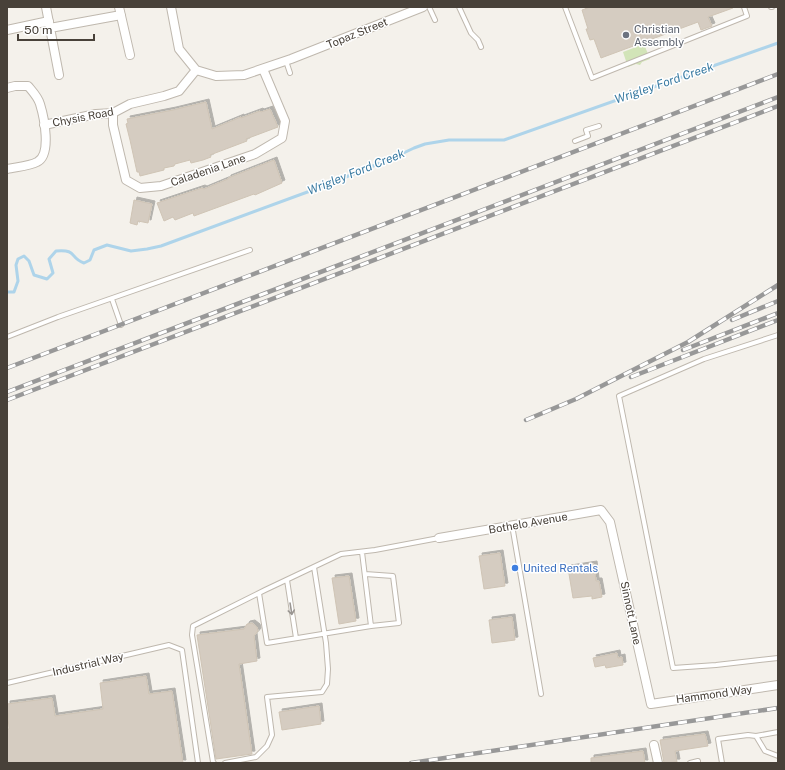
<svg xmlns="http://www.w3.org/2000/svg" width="785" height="770" font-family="'Public Sans',sans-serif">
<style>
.green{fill:#d2e4b8}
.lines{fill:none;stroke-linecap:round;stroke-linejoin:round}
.stream{stroke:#aed4ea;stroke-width:3}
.building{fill:#d5ccc1;stroke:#cfc4b5;filter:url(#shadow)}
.lane-casing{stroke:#bfb8ae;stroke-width:6}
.street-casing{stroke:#bfb8ae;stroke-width:10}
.lane{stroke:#fff;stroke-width:4}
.street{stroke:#fff;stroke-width:8}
.rail-casing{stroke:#989898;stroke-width:4.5}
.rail{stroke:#fff;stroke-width:3;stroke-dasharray:9;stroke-linecap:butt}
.oneway{stroke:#9a9692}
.worship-dot{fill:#6b7280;stroke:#fff;stroke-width:1.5}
.shop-dot{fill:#3f7fe0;stroke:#fff;stroke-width:1.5}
.labels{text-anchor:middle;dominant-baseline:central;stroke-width:3;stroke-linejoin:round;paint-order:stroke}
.worship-label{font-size:11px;fill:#5b616d;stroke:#fff;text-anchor:start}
.street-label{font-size:11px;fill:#484139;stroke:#fff}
.shop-label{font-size:11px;fill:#366cbe;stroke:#fff;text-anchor:start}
.water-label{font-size:12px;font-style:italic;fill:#3a7ba2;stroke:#fff}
</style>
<defs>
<filter id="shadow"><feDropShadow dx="3" dy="-3" stdDeviation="0" flood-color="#0004"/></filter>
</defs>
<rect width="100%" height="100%" fill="#f4f1eb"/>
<path class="green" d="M644,44l6,15 -8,3 -2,3 -4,-1 -8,3 -5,-15z"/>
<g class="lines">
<path class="stream" d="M7,292h7l4,-11 -2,-16 2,-6 6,-3 5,5 5,14 13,4 6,-6 -4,-14 7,-8c22,-2 13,7 28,12l6,-3 4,-10 13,-5 24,6 16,-2 14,-3 160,-59 72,-29 21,-10 11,-4 24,-4h55l274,-97"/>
</g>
<path class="building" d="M590,7h143v1l-25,9 4,9 -11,4 -3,-8 -97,36 -7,-19 -4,1 -4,-11h2l-6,-19z
M206,102l6,27 29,-12v1l19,-7 1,1 9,-3 8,18 -32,12 1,2 -37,14 1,2 -8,3 -12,3 -1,-3 -15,4 -1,2 -10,2v2l-24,6 -1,-4h-2l-7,-32 -4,-16 2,-1 -1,-4 46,-9z
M274,160l8,23 -27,12 -1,-1 -60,22 -1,-3 -18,7 -2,-3 -9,4 -7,-18 45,-15 2,1 24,-10v-1z
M134,200l18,4 -4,19 -10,-2 -1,4 -7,-2z
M500,553l5,33 -21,3 -5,-33z
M594,564l2,17h3l3,16 -10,2v-3l-19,2 -5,-30z
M349,576l7,45 -17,3 -7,-46z
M512,617l3,23 -23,3 -3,-23z
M252,623l5,4 1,4 -4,5 3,25 -18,3 13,90 -36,5 -19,-124 47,-6 3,-5z
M617,653l1,5 4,-1 1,8 -17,3 -1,-3 -10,2 -2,-9z
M146,676l3,18 23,-3 11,72h-176v-34h2l-2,-25 45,-6 3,18 48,-7 -3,-26z
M319,706l2,18 -39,6 -3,-18z
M705,734l3,12 -33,5 2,11 -13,1 -4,-23z
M643,751l2,12h-54v-5z"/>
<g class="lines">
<g class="lane-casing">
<path id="lane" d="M429,7l6,13
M459,7l12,26 7,7 3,7
M565,7l27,71 155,-62 -3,-9
M771,7h1
M286,61l4,12
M575,141l13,-5 -2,-6 13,-4
M112,299l9,26
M778,335l-74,24 -85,37 54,272 43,-3 62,-7
M7,337l51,-20 192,-67
M512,525l29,169
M365,574l28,2 6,47 -28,3
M287,580l9,58
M259,593l8,50 104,-17 -9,-74
M7,683l162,-38 13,5 16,113
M756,736l22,-4
M214,763l-1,-1 -21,-127 1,-9 72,-36 76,-36 34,-4 64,-12
M225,763l31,-6 11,-11 5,-11 -5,-38 55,-5 5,-8 1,-15 -2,-26 -12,-76
M690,763l8,-2v2
M722,763l-4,-24 30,-4 8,1 9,15 13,5"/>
</g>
<g class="street-casing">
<path id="street" d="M46,7l13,68
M119,7l11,48
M171,7l8,42 17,21 20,6 28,-1 47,-16 132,-52
M50,28l71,-13
M7,30l42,-9
M7,88l8,-2h13c5,6 10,11 12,18 4,13 12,51 -3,58 -7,4 -21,5 -30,7
M113,113v12l13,55 14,8 21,-2 94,-32 27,-16 3,-17 -22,-52
M44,125l52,-11 17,-1 17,-9 34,-8 15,-5 17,-21
M439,538l162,-28 9,12 41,182 127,-19
M654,745l4,18"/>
</g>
<use href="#lane" class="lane"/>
<use href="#street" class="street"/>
<g class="rail-casing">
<path id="rail" d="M732,320l46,-19
M683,350l95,-37
M7,368l771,-294
M631,377l147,-57
M7,392l771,-295
M7,400l771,-294
M526,420l50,-21 112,-57 90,-57
M411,763l367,-55"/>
</g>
<use href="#rail" class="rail"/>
</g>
<defs><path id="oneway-shaft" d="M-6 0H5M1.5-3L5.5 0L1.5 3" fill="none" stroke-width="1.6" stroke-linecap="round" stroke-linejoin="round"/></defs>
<use class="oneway" href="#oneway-shaft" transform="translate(291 609) rotate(81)"/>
<circle class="worship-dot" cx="626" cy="35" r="4"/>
<circle class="shop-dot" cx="515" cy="568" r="4"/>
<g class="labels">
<g class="worship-label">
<text x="634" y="29">Christian<tspan x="634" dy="13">Assembly</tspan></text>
</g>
<g class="street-label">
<text transform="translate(357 33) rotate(-22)">Topaz Street</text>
<text transform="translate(83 117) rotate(-11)">Chysis Road</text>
<text transform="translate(208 170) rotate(-19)">Caladenia Lane</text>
<text transform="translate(528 523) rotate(-10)">Bothelo Avenue</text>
<text transform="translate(631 613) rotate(78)">Sinnott Lane</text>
<text transform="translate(88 664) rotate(-13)">Industrial Way</text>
<text transform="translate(714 694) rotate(-8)">Hammond Way</text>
</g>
<g class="shop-label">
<text x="523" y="568">United Rentals</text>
</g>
<g class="water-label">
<text transform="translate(664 83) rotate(-19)">Wrigley Ford Creek</text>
<text transform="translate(356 172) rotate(-22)">Wrigley Ford Creek</text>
</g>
</g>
<rect width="785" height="770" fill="none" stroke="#484139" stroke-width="16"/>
<path d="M18 34v6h76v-6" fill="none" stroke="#484139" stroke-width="2"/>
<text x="24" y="34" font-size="12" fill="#484139" stroke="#ffffff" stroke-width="3" paint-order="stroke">50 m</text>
</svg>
